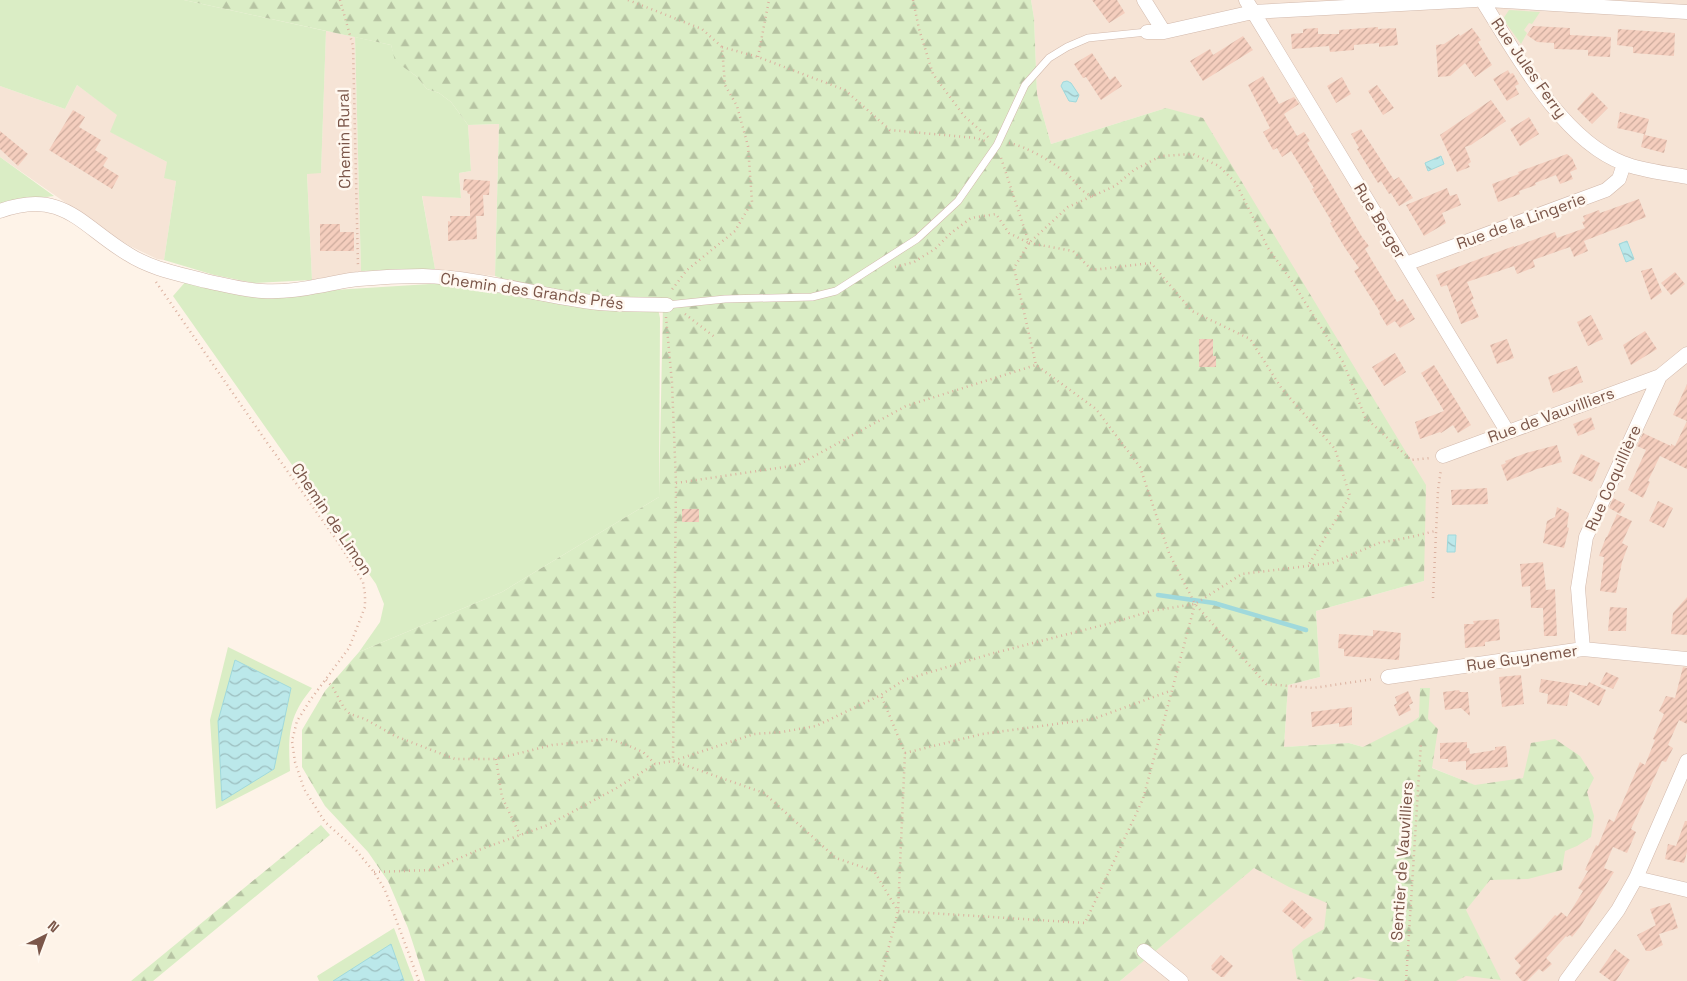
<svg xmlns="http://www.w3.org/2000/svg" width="1687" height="981" font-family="'Space Grotesk',sans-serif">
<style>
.residential{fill:#f6e4d6}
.grass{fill:#daedc5}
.forest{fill:url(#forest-firs)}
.water{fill:url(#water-waves);stroke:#a0d9dc}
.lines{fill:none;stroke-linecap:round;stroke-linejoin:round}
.stream{stroke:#a0d9dc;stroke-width:4.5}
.building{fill:url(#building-hatch)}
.lane-casing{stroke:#d2b9ac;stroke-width:8}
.street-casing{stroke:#d2b9ac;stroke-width:15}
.path{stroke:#dbb1a0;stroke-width:2.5;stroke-dasharray:1 4;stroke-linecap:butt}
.lane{stroke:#fff;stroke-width:7}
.street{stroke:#fff;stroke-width:14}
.labels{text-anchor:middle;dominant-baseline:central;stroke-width:5;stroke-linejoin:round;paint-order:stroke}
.street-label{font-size:16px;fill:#7b5649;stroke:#fff8f0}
</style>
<defs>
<pattern id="forest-firs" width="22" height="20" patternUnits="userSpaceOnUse" patternTransform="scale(1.25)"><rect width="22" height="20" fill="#daedc5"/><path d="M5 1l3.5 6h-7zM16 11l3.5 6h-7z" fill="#b6c3a2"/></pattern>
<pattern id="water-waves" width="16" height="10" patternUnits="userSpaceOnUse" patternTransform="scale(1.25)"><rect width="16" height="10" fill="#bbe8ea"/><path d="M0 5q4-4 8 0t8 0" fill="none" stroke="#9dbfc0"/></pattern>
<pattern id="building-hatch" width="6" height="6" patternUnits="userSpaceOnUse" patternTransform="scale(1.25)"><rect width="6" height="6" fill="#f5cebe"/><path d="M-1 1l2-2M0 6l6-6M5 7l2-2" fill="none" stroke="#cbaa9c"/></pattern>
</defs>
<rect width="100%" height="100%" fill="#fef3e8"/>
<path class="residential" d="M1031,0h656v981h-567l133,-113 198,60 57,-71 17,-51 -102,-42 -74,-21 -65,4 4,-62 32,-8 -4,-66 108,-30 -258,-473 -115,36 -14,-50 -3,-76z
M326,31l29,6 6,234 -49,9 -5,-107 14,-1z
M77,85l41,30 -7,17 56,30 9,19 -12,79 -7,-1 -27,-13 -21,-13 -109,-76v-71l65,23z
M499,124l-4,152 -60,-7 -13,-74 39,3 -2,-25 12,-2 -3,-46z"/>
<path class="grass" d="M0,0h184l142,31 -5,142 -14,1 5,106 -58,3 -40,-8 -50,-15 12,-79 -12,-3 3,-16 -57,-30 7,-17 -40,-30 -12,24 -65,-23z
M1509,10l31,2 -8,12 -3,-1 -5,7 3,3 -6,11 -18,-25z
M355,37l36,8 5,16 20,15 11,13 12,4 12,9 17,23 3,46 -12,2 2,25 -39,-2 13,73 -74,2z
M0,157l54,39 -40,5 -14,4z
M187,280l83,14 192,-12 196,27 2,9 -1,179 -157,95 -143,60 21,-30 4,-18 -8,-20 -203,-288z
M228,647l84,41c-24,29 -24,47 -22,83l-74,38 -6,-89z
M394,928l20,53h-95l-2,-5z"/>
<path class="forest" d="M184,0h847l3,18 3,76 14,50 115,-36 37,10 223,367 -2,96 -108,30 4,66 -32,8 -4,62 65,-4 14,4 49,-25 7,-5 1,-29h10l-2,31 10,10 -6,39 43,17 48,-7 8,-35 24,-4 25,17 14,22 -7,14 7,24 -3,21 -14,9 -12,5 -3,19 -34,9 -38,1 -24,30 35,70 -35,-4 -10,5h-77l-21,-4 -10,4h-43l-8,-2 -5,-29 12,-10 20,-11 3,-26 -38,-16 -35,-19 -134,113h-695l-17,-53 -20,-47 -20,-29 -43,-46 -23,-39v-37l23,-39 34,-39 143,-60 157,-95 4,-194 -133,-14 -35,-13 4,-152 -31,1 -17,-23 -12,-9 -12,-4 -11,-13 -21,-15 -4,-16z
M321,825l9,10 -177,146h-22z"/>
<path class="water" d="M1067,81l4,2 8,12 -3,7 -7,-1 -8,-15 2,-4z
M1441,156l3,8 -16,7 -3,-8z
M1627,241l7,18 -8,3 -7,-18z
M1448,535h8l-1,17h-8z
M235,660l56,28 -17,81 -52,32 -4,-80z
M391,944l13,37h-71z"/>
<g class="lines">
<path class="stream" d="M1158,595l56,8 92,27"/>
</g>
<path class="building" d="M1092,0h25l8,13 -16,10z
M1533,26l37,2v7l41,2 -1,20 -22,-1v-6l-34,-1v-6l-17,-1 -10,-7z
M1378,27v2l18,-1 2,17 -19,2v-4l-25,2v5l-24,2 -1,-6 -37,3 -1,-15 12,-1v-4l15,-1v6h21v-4z
M1472,28l9,12 -3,2 14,23 -17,12 -10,-14 -15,13 -12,1 -2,-32 8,-1 15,-10 1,2z
M1618,29l57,4 -1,23 -41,-3v-6l-16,-2z
M1243,36l10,14 -50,31 -13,-20 20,-12 3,6z
M1092,53l18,27 5,-4 7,10 -21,14 -15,-23 -3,1 -9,-14z
M1508,70l2,4 3,-1 6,11 -4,2 4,8 -12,7 -14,-22z
M1263,76l16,28 15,-7 5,7 -15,10 13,22 7,-4 6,9 -3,2 55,94 7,9 -4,3 32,53 6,-3 12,20 -15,9 -5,-7 -8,5 -8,-13 1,-1 -26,-41 5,-3 -14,-20 -15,-25 2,-1 -20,-33 2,-1 -23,-37 -9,6 -5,-9 -4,2 -10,-18 7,-4 -22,-43z
M1342,77l9,17 -15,9 -9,-17z
M1377,85l17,23 -11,7 -15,-24z
M1592,92l16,16 -16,16 -15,-15z
M1491,100l15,21 -35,24 -6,2 6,15 -3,2 2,3 -13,5 -17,-37z
M73,110l12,7 -6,10 22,13 -6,10 13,8 -5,8 16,10 -7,13 -63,-39z
M1620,112l29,7 -4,16 22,5 -3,13 -23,-6 3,-13 -27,-6z
M1529,117l10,17 -19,12 -10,-17z
M1361,129l33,51 5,-3 14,21 -14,8 -8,-13 -2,1 -8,-13 -3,2 -21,-34 2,-1 -8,-14z
M0,131l28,23 -10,12 -18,-17z
M1567,154l5,4 5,11 -7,3 3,7 -13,5 -4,-9 -21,8 1,2 -17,6 1,3 -22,8 -6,-18 27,-10 -1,-2z
M464,179l26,2 -1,14h-6l1,21h-8l1,23 -29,2v-20l3,1 -1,-6h20v-22h-2l-1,-3 -4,-1z
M1447,188l3,8 7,-2 4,11 -19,8 4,10 -22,13 -18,-31z
M1639,199l7,18 -62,24 4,10 -14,6 -4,-10 -37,13 2,7 -18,7 -3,-8 -47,16 7,17 -3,1 8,17 -18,7 -14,-39 -6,2 -5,-12 78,-29v1l41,-15 2,6 28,-10 -3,-6 3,-1 -2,-5 16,-6 1,3z
M320,224h20v8h14v19h-34z
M1652,268l10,24 -11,8 -10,-29z
M1675,272l10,12 -14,11 -10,-12z
M1591,315l12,24 -15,7 -11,-24z
M1645,331l12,18 -26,16 -8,-20z
M1199,339h14v17h3v11h-17z
M1507,339l7,19 -17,6 -7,-19z
M1395,353l11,19 -22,14 -12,-19z
M1434,365l37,60 -13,8 -5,-8 -12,8 -1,-1 -20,7 -5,-17 29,-11 -23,-38z
M1577,366l6,16 -30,11 -5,-16z
M1687,384v85l-27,-13 -12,25 2,1 -7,16 -15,-8 18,-40 -9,-4 6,-13 28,13v-2l4,2 12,-25 -14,-6z
M1591,417l4,12 -17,7 -5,-12z
M1557,445l5,17 -25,7 -30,12 -6,-16 5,-2 -1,-2 21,-8z
M1581,454l19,9 -8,19 -20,-9z
M1487,488l1,16 -36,1 -1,-15z
M1613,498l12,6 -5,10 -11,-6z
M1658,501l15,7 -9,20 -15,-7z
M1557,507l12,6 -2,14 2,1 -5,20 -21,-5 4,-22 8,-4z
M682,509h17v13h-17z
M1617,514l15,7 -10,22 6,3 -6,16 -6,31 -16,-2 4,-34 -5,-1 7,-19h1z
M1543,562l3,28 9,-1 2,47h-13l-1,-28h-12l-1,-22 -8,1 -2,-23z
M1687,597v38l-16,-1 2,-21z
M1610,607l17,1 -1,23h-18z
M1499,619l1,21 -15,2v4l-20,2 -1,-24h10l-1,-3z
M1373,630l28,3 -2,27 -55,-4v-7l-6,-1 1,-14 34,2z
M1683,667l4,1v56l-8,-4 -11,25 5,3 -7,14 -4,-1 -31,68 5,3 -9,21 -14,-6 -9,21 10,4 -34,55 -8,10 -2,-2 -3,2 -1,-1 -20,22 6,6 -9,8 -4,-3 -12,12h-5l-7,-8 6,-7 -7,-8 28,-28 13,-15 2,1 4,-4 6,5 16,-26 -5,-3 10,-17 -3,-1 11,-25 2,1 11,-27 5,3 26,-60 5,3 10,-25 -2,-1 11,-25 -5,-3 7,-15 9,2z
M1606,672l13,6 -6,11 -13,-5z
M1521,675l3,29 -22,3 -3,-30z
M1541,679l46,7 2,-4 17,8 -7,16 -29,-15 -3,15 -20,-2 1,-10 -9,-2z
M1459,690l1,2h8l2,24 -9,-8 -16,2 -2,-18z
M1408,691l5,12 -4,2 2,5 -12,6 -5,-11 3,-2 -2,-6z
M1352,707v18l-13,2v-4l-27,4 -1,-15z
M1467,742v6h2l1,6 25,-4v-3l11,-1 2,21 -42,3v-9l-18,1v-3h-8v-16z
M1685,821h2v31l-3,11 -19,-4 3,-15 8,2z
M1292,900l21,19 -9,10 -22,-18z
M1670,903l8,25 -19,6 4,11 -13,6h-4l-9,-16 19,-10 3,9 -9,-25z
M1615,949l15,11 -14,21h-5l-12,-9z
M1221,955l12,11 -9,11h-3l-10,-8 1,-2 -1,-1z"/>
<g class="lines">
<g class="lane-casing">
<path id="lane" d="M667,305l58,-6 87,-2 24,-6 81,-52 41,-38 39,-56 28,-60 24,-27 18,-11 21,-9 59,-6"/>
</g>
<g class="street-casing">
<path id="street" d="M1144,0l20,32
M1246,0l261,431
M1482,0c34,54 80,140 141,163 19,8 44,10 64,14
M1487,0l200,12
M1147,32h17l89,-20 223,-12
M0,211c63,-23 81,15 128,43 23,15 52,20 78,27 19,4 37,9 56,10 18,1 38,-1 56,-5 14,-2 27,-6 41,-7 21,-2 43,-3 64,-3 60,2 117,20 176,27 22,2 45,1 68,2
M1406,264l200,-74 13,-11 5,-15
M1443,456l217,-80
M1583,649l-5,-61 8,-51 74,-161 27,-22
M1388,677l195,-28 104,10
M1636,878l51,12
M1144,951l37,30
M1566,981l52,-71 18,-32 51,-117"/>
</g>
<path class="path" d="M340,0l13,46 5,221
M628,0l74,29 20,18 3,38 12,21 11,40 4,56 -17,29 -48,39 -17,22
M913,0l6,29 14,45 31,42 25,22
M722,47l36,10 87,33 45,40 86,8 12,4
M758,57l11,-57
M1009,143c17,3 44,19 58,31 10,8 12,18 26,22
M1001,158l28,85 -15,25 22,97 60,44 44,58 29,86 26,51 71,80 47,4 61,-9
M1029,243l44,8 19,19 59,-7 41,48 58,28 32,50 53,60 15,47 -42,70
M895,267l19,-5 21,-13 16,-16 20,-15 25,-4 13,19 20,10 39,-36 47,-21 19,-16 27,-14 32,-2 26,12 17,17 32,65 23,32 52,82 22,55 46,43 19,-2
M156,282l110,159 74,104 23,37 2,12v13l-16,41 -38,51 -14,22 -5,20 3,21 9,27 21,33 31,28 18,22 11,18 34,91
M685,314l31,24
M666,317l6,66 4,100 -3,278 91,32 72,65 38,13 24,40 187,12 58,-124 52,-195
M676,483l122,-18 108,-59 130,-41
M1433,598l5,-108 3,-21
M326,680l6,6 12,22 6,6 15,5 30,17 60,23h41l56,-14 57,-6 18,6 16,7 12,12 18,-3 81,-27 28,-2 34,-6 65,-31 23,-15 90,-27 121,-31 36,-11 44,-7 47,-30 90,-11 47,-20 32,-6 24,-6
M905,753l77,-19 111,-15 77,-28
M496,759l6,38 18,38
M374,872l58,-2 44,-19 72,-26 67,-36 40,-25
M880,981l18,-70 7,-158 -24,-58
M1406,981l15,-239"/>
<use href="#lane" class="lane"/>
<use href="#street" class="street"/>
</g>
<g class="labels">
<g class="street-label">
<text transform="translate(1529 68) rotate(55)">Rue Jules Ferry</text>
<text transform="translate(344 139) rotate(-91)">Chemin Rural</text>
<text transform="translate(1380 221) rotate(59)">Rue Berger</text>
<text transform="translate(1521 221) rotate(-20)">Rue de la Lingerie</text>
<text transform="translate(532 291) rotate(8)">Chemin des Grands Prés</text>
<text transform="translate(1551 415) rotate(-20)">Rue de Vauvilliers</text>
<text transform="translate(1613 478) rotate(-66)">Rue Coquillière</text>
<text transform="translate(332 519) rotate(56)">Chemin de Limon</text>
<text transform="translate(1522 658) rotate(-8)">Rue Guynemer</text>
<text transform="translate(1402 861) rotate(-86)">Sentier de Vauvilliers</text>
</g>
</g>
<g transform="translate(45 936) rotate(42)" stroke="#fff8f0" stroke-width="4" paint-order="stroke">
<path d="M0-4L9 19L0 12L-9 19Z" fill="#7b5649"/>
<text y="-8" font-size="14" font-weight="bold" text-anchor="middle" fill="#7b5649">N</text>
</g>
</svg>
